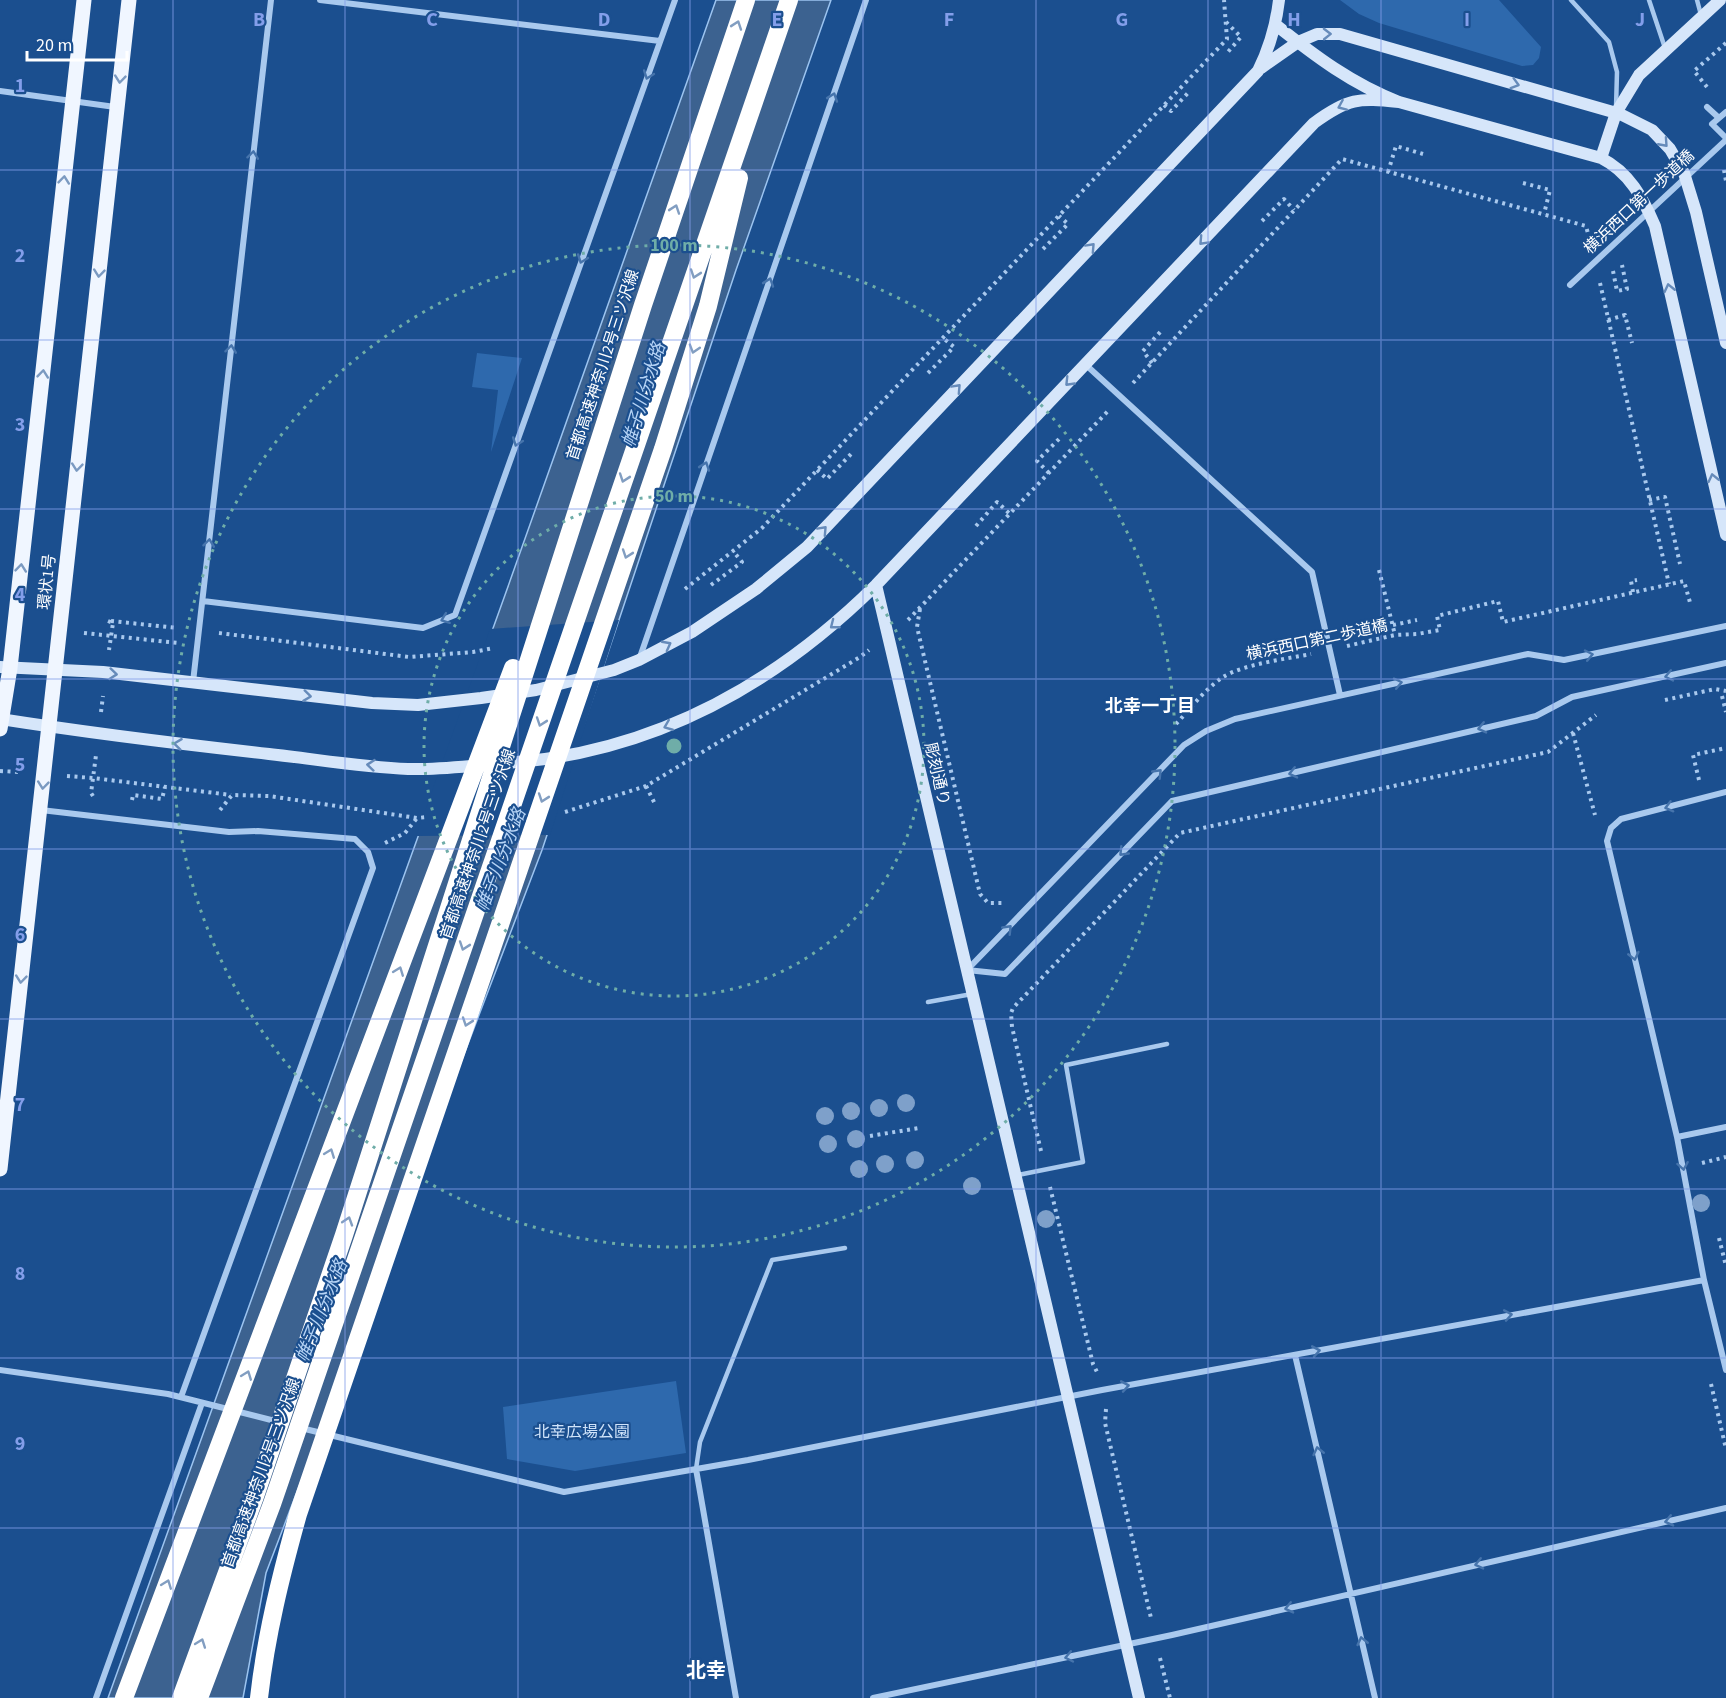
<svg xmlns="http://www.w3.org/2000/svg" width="1726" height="1698" font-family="'Source Sans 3','Noto Sans JP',sans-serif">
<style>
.green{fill:#2e69ad}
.water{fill:#3c6290;stroke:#9cc4f0;stroke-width:1.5}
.pier{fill:#1b4f8f}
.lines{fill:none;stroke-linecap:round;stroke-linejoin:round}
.path{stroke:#a9c9ee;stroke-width:4;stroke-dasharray:3 4.5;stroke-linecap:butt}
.lane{stroke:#a9c9ee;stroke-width:4.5}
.street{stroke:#a9c9ee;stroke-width:6}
.secondary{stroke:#d6e6fa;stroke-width:12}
.primary{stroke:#f0f6ff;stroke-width:15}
.highway{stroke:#fff;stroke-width:18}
.tree{fill:#7ea0ca}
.oneway{stroke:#829ec1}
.oneway2{stroke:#668bba}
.oneway3{stroke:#4674ac}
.oneway4{stroke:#7b9ac1}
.grid{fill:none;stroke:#839eea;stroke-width:1.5;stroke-opacity:0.55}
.ring{fill:none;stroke:#6fada8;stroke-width:3;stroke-dasharray:3 6}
.labels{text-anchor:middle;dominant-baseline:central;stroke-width:4.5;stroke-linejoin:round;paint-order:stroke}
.street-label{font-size:16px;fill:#fff;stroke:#1b4f8f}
.park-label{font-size:16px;fill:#cfe3fa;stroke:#1b4f8f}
.water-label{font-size:18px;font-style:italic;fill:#b5d3f5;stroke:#1b4f8f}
.neighbourhood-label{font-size:18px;font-weight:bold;fill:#fff;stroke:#1b4f8f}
.quarter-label{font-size:20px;font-weight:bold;fill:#fff;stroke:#1b4f8f}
.grid-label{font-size:20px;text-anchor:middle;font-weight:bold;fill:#839eea;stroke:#1b4f8f;stroke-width:4.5;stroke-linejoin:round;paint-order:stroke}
.centre{fill:#6fada8;stroke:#1b4f8f;stroke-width:3}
.ring-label{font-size:18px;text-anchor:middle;font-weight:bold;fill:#6fada8;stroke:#1b4f8f;stroke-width:4.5;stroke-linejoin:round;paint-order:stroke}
</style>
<rect width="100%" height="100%" fill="#1b4f8f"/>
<path class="green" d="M1340,0h159l42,47 -2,11 -6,7 -11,1 -143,-43 -20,-9z
M477,353l45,5 -31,94 7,-62 -26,-3z
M676,1381l10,72 -111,18 -68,-12 -4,-52z"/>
<path class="water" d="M716,0h115l-95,270 -194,580 -276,723 -23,125h-135l397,-1103z"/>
<path class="pier" d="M619,620l-69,215 -134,1 74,-207z"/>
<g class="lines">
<path class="path" d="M1226,22l15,15 -14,16
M1707,87l-13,-16 32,-28
M1164,105l7,6 18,-19
M1724,170l2,11
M1388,172l8,-26 27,8
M1523,183l27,7 -6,24
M1262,221l22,-22 10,11
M1043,249l25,-25 -9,-8
M1613,271l4,20 10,-2 -5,-24
M1600,283l69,301
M1608,320l17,-5 7,28
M1152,363l-9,-12 19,-21
M928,373l26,-26 -11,-9
M1133,383l209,-224 244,67 4,15
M817,470l10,9 25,-26
M1049,473l-12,-12 25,-25
M1649,500l16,-3 15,67
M976,526l21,-24 13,12
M1379,570l16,65
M711,585l31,-23 -9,-11
M685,589l77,-61 465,-489 -3,-39
M1633,592l-2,-11 6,-1
M920,609l-3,18 63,267 8,9h15
M908,620l200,-209
M108,621l5,2 -4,27
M111,621l67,7
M1393,625l24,-5
M84,633l94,10
M219,633l190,24 64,-5 21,-4
M1295,639l9,-2 1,2
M1347,646l48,-11 22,-1 23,-4 -3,-14 61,-15 5,21 181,-41 7,25
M1722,696l4,16
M1665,700l50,-11 11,2
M101,712l2,-16
M1176,724c15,-16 29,-35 47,-47 21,-13 63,-18 88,-23
M1573,733l22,82
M0,771l20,1
M67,776l26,2 3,-23
M1699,780l-6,-25 33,-7
M646,786l9,18
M93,796l-2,-3 2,-15 138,17
M132,800l1,-5 29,4 3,-12
M220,810l12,-15 37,1 148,22 11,-1
M565,812l81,-26 214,-129 9,-7
M385,843l20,-10 12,-15
M870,1136l49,-8
M1041,1151l-29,-124 -1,-14 2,-5 167,-175 368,-81 48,-37
M1702,1163l24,-6
M1050,1187l43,177 4,8
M1719,1238l7,28
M1711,1384l15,65
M1106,1409l-1,14 46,195
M1160,1658l10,40"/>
<path class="lane" d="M1571,0l38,42 8,30 -1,36
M1649,0l16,48
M1697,0l4,15
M928,1002l44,-8
M1018,1175l65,-13 -17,-97 101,-21
M696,1469l4,-27 72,-182 73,-12"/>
<path class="street" d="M320,0l340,41
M0,91l115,16
M1707,107l12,11
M1726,112l-14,12 14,14
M1570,285l156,-145
M1086,365l226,207 28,123
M203,601l220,27 32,-13 220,-615
M639,660l227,-660
M193,682l78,-682
M1726,792l-105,27 -10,9 -4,13 70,296 27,143 22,90
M41,810l188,22 29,-1 97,8 13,13 5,16 -192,529
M967,970l217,-225 22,-14 29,-12 293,-65 36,6 162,-34
M967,970l38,4 167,-173 364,-85 36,-19 154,-34
M1677,1137l49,-10
M1295,1355l80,343
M0,1370l168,24 111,28
M301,1428l263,64 184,-32 354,-70 602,-110
M696,1469l40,229
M96,1698l106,-295
M873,1698l299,-63 554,-127"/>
<path class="secondary" d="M1276,25c39,31 76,59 123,77l202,56c28,14 42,40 54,68l71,309
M1261,68l37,-26 19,-8h23l280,80 32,16 18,19 14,24 12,39 30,131
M1601,158l15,-45 23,-38 81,-75
M876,585l263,1113
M0,667l103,5 269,31 46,2 63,-7 55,-8 78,-20 25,-10 53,-28 64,-43 51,-42 451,-476c12,-24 18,-45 21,-71
M0,719c89,14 179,25 269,35 46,5 93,13 139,15 29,1 59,-3 88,-5 19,-2 38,-3 56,-6 127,-20 234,-84 324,-173l438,-462c34,-25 44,-25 85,-21"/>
<path class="primary" d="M0,729l10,-61 74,-668
M0,1169l129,-1169"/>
<path class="highway" d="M124,1698l389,-1030
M181,1698l73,-199 90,-264 299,-930 103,-305
M199,1698l73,-194 517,-1504
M259,1698c7,-63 22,-123 39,-184l365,-1065 45,-143 31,-128"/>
</g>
<g class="tree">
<circle cx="906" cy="1103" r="9"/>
<circle cx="879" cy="1108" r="9"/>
<circle cx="851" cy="1111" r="9"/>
<circle cx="825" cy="1116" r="9"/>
<circle cx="856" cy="1139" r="9"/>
<circle cx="828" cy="1144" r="9"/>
<circle cx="915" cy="1160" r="9"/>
<circle cx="885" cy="1164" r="9"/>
<circle cx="859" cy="1169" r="9"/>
<circle cx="972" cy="1186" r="9"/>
<circle cx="1701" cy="1203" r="9"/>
<circle cx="1046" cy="1219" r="9"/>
</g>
<defs><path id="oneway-chevron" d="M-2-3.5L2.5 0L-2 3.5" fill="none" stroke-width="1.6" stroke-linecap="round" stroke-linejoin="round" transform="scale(1.5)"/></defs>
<g class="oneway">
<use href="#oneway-chevron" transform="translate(737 25) rotate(-71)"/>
<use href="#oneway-chevron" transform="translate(675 209) rotate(-71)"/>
<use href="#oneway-chevron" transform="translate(695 274) rotate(109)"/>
<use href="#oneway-chevron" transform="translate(694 349) rotate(107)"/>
<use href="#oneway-chevron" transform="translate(624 478) rotate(109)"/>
<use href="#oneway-chevron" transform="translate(627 554) rotate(109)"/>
<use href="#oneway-chevron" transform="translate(541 722) rotate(109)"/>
<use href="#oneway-chevron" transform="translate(543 798) rotate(109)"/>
<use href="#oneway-chevron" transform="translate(464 946) rotate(109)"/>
<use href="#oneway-chevron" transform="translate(399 971) rotate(-69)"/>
<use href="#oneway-chevron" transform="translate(467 1022) rotate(109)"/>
<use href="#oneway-chevron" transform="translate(330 1153) rotate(-69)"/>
<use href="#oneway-chevron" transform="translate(348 1221) rotate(-72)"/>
<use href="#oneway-chevron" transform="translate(247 1375) rotate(-69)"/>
<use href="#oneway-chevron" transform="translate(167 1584) rotate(-69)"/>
<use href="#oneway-chevron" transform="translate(201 1643) rotate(-70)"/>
</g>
<g class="oneway2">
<use href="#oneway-chevron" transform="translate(1327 34) rotate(-1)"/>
<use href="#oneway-chevron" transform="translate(1515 84) rotate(16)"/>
<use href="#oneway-chevron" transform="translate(1342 106) rotate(157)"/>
<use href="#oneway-chevron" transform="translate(1664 143) rotate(48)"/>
<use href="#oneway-chevron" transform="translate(1203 241) rotate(133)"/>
<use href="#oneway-chevron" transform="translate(1091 247) rotate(-47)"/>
<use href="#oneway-chevron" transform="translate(1669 288) rotate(-103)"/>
<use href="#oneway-chevron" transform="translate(1069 382) rotate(134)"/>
<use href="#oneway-chevron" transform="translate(957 388) rotate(-47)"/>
<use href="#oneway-chevron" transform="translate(1713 478) rotate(-103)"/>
<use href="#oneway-chevron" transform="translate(823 530) rotate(-47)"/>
<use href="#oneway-chevron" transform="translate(834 625) rotate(142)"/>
<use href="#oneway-chevron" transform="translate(667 645) rotate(-28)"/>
<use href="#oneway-chevron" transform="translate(113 674) rotate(6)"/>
<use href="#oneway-chevron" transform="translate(307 696) rotate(7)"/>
<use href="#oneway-chevron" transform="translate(668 726) rotate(158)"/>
<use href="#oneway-chevron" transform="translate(178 744) rotate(-173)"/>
<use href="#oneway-chevron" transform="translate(371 765) rotate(-174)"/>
</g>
<g class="oneway3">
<use href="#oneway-chevron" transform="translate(648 75) rotate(110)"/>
<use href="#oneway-chevron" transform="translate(833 97) rotate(-71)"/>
<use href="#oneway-chevron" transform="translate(253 155) rotate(-83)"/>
<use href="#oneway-chevron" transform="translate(582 259) rotate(110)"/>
<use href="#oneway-chevron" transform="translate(769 282) rotate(-71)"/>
<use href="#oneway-chevron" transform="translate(231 349) rotate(-83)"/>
<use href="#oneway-chevron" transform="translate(517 442) rotate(110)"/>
<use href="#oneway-chevron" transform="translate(705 466) rotate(-71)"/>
<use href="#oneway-chevron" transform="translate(209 543) rotate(-83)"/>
<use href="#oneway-chevron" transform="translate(445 619) rotate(159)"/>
<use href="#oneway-chevron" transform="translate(1589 655) rotate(-12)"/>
<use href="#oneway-chevron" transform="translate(1669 676) rotate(168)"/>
<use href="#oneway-chevron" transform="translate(1398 683) rotate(-12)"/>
<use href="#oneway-chevron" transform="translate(1482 728) rotate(167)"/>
<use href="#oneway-chevron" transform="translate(1158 773) rotate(-46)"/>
<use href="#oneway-chevron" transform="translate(1293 773) rotate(167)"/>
<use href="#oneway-chevron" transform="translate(1669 807) rotate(165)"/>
<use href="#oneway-chevron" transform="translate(1123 852) rotate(134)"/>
<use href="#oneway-chevron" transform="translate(1008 929) rotate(-46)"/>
<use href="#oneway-chevron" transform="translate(1634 956) rotate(77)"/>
<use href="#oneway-chevron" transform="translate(1683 1166) rotate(80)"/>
<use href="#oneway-chevron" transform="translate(1508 1315) rotate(-10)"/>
<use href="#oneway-chevron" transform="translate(1316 1351) rotate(-10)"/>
<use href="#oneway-chevron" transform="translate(1125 1386) rotate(-10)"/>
<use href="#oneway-chevron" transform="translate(1318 1451) rotate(-103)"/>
<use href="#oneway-chevron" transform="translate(1669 1521) rotate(167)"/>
<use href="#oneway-chevron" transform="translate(1479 1564) rotate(167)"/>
<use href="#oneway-chevron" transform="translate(1289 1608) rotate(167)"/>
<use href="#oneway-chevron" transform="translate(1362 1641) rotate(-103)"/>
<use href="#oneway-chevron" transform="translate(1069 1657) rotate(168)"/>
</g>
<g class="oneway4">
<use href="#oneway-chevron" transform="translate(120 79) rotate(96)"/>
<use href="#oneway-chevron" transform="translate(64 180) rotate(-84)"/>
<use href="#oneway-chevron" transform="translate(99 273) rotate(96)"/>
<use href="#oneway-chevron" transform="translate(43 374) rotate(-84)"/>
<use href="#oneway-chevron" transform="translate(77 467) rotate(96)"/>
<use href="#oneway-chevron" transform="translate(21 568) rotate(-84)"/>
<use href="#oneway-chevron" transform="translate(43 785) rotate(96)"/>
<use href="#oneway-chevron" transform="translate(21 979) rotate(96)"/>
</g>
<path class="grid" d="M173,0v1698M345,0v1698M518,0v1698M690,0v1698M863,0v1698M1036,0v1698M1208,0v1698M1381,0v1698M1553,0v1698M0,170h1726M0,340h1726M0,509h1726M0,679h1726M0,849h1726M0,1019h1726M0,1189h1726M0,1358h1726M0,1528h1726"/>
<g class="ring">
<circle cx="674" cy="746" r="250"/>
<circle cx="674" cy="746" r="501"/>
</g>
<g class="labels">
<g class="street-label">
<text transform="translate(1639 202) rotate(-43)">横浜西口第一歩道橋</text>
<text transform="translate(603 365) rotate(-72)">首都高速神奈川2号三ツ沢線</text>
<text transform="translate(47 582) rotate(-84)">環状1号</text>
<text transform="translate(1317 640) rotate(-12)">横浜西口第二歩道橋</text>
<text transform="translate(937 774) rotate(77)">彫刻通り</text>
<text transform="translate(478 844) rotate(-71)">首都高速神奈川2号三ツ沢線</text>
<text transform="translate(261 1473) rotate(-70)">首都高速神奈川2号三ツ沢線</text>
</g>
<g class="park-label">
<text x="582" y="1432">北幸広場公園</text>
</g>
<g class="water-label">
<text transform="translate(644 395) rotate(-73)">帷子川分水路</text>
<text transform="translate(501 860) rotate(-69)">帷子川分水路</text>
<text transform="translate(322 1311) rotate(-68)">帷子川分水路</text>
</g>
<g class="neighbourhood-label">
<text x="1150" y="706">北幸一丁目</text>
</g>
<g class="quarter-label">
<text x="706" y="1671">北幸</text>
</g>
</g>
<g class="grid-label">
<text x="259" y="26">B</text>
<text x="432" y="26">C</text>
<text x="604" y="26">D</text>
<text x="777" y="26">E</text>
<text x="949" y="26">F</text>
<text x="1122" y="26">G</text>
<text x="1294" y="26">H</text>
<text x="1467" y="26">I</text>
<text x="1640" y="26">J</text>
<text x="20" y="92">1</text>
<text x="20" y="262">2</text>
<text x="20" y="431">3</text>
<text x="20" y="601">4</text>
<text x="20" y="771">5</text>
<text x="20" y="941">6</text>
<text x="20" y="1111">7</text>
<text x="20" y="1280">8</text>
<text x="20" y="1450">9</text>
</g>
<circle cx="674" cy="746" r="9" class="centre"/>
<g class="ring-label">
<text x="674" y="251">100 m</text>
<text x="674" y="502">50 m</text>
</g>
<path d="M27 51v9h100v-9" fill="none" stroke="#ffffff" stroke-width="3"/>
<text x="36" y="51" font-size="18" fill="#ffffff" stroke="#1b4f8f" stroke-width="4.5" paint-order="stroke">20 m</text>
</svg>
